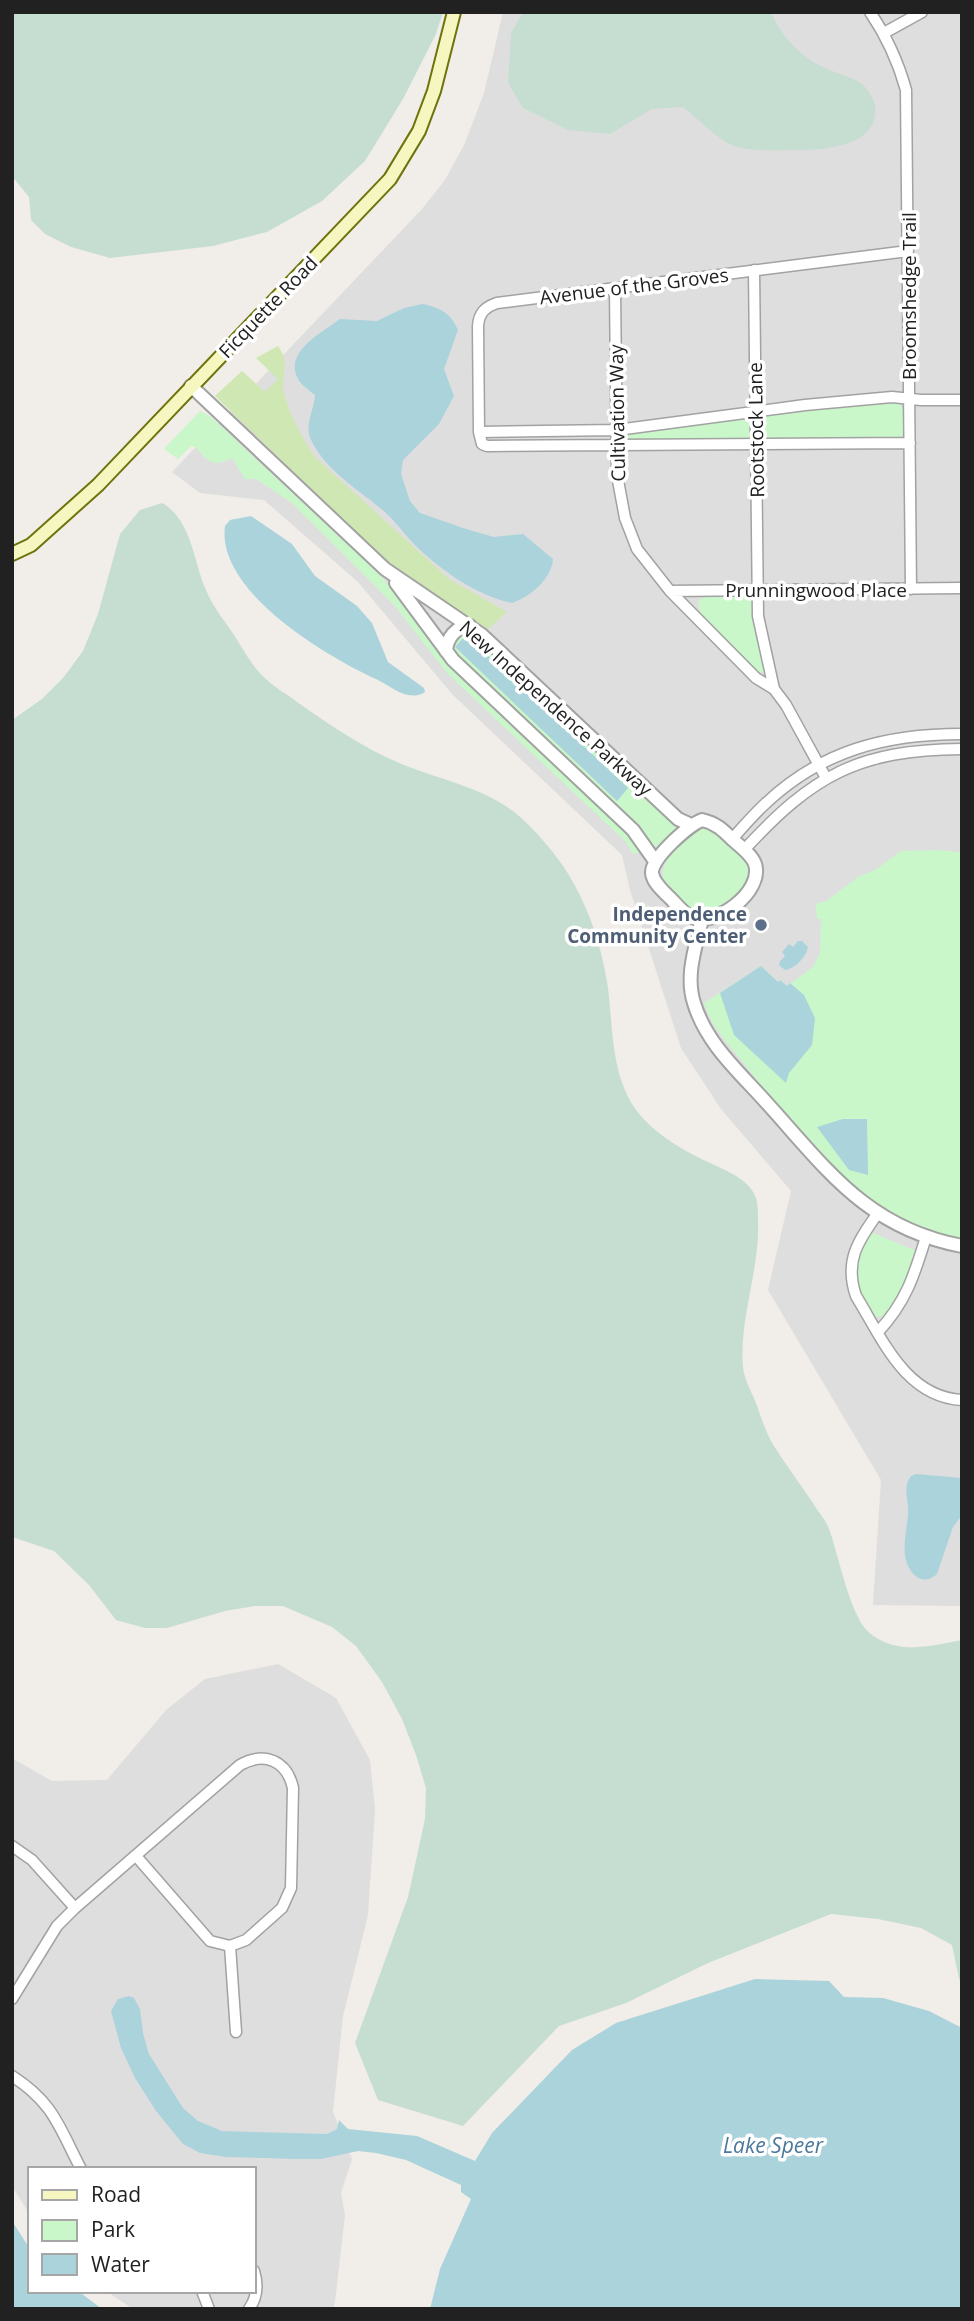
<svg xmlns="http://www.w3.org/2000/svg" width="974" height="2321" font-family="'Open Sans',sans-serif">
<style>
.residential{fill:#dfdede}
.grass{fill:#cfe7b2}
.wetland{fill:#c6ded1}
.park{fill:#c9f7ca}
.water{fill:#abd3db}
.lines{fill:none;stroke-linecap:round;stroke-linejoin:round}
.minor-casing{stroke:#a2a2a2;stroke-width:13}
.tertiary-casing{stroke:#a2a2a2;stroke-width:16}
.secondary-casing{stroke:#6e740c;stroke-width:16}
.minor{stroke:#fff;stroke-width:10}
.tertiary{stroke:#fff;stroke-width:12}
.secondary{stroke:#f6f6c0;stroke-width:12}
.service-dot{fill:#5c6f8a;stroke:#fff;stroke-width:2.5}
.labels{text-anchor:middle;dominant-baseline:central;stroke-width:7;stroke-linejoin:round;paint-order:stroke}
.street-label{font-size:19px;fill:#212121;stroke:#fff}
.service-label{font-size:19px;font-weight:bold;fill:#4e5e75;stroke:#fff;text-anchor:end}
.water-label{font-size:21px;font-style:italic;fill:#4c789c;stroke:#fff}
</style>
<rect width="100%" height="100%" fill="#f1ede8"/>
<path class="residential" d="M503,12h459v1594l-89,-1 8,-125 -113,-190 23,-99 -70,-82 -40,-61 -51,-158 -8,-35 -170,-161 -94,-112 -94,-82 -64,-7 -28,-21 250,-263 23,-29 20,-37 19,-50z
M278,1664l58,34 34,62 5,49 -7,106 -25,101 -10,96 19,47 -11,34 4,22 -10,87 -2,7h-200l-27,-18h148v-122h-224v46l-18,-29v-428l40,23 55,-1 59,-70 39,-31z"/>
<path class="grass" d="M278,346c14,19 1,29 6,47 5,22 19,46 31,64l134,122 58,33 -20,18 -11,-5 -85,-59 -176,-170 27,-25 23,21 13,-13 -22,-21z"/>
<path class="wetland" d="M12,12h431l-7,22 -33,65 -38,62 -43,40 -55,31 -54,14 -103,12 -39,-11 -26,-13 -14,-14 -2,-23 -17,-21z
M523,12h248c12,27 31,47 59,58 11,5 26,8 34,16 8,9 13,18 11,29 -4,32 -52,35 -77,35 -18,0 -47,2 -64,-4 -17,-7 -37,-28 -51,-39l-31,2 -42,25 -42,-4 -45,-22 -15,-25 3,-50z
M162,503c30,17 31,58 44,87 6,15 15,26 24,39 12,17 20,36 36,50 9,9 21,15 31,23 34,24 68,47 107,63 35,14 75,22 106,44 18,12 46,45 57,63 22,35 35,75 41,116 5,40 3,84 26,119 16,24 48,43 74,55 16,8 41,16 48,36 2,7 2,16 2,23 2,49 -19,96 -15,146 1,12 8,24 13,36 5,14 10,30 18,43 12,19 26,38 39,57 5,9 13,17 16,26 10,26 21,91 43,106 28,20 59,11 90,5v342l-3,-3 -7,-34 -31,-17 -43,-9 -47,-5 -123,49 -82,40 -67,23 -96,100 -85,-26 -23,-57 53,-146 17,-78 1,-31 -10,-33 -14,-36 -20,-37 -26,-36 -24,-19 -49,-21h-28l-30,5 -58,17h-22l-29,-8 -27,-35 -35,-34 -42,-14v-817l30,-21 21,-21 20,-27 15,-37 22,-80 20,-24z"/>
<path class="park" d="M896,401l9,9c0,12 3,24 -8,30h-130l-6,-11 3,-12 3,-4z
M200,411l10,5 169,158 41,47 225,231 -12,2 -7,-12 -179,-169 -52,-67 -103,-103 -36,-24h-11l-13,-21c-18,9 -24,5 -35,-10l-6,-2 -13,13 -14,-10z
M744,417l7,7c1,9 1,14 -7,17h-120v-8z
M710,596h35l7,5 12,71 -5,1 -59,-60 -2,-9 3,-5z
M468,630l211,198 -20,22 -205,-196 -3,-5 2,-9z
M704,828c12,4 18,11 27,19 4,4 13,9 16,14 11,22 -29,57 -49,51 -10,-2 -23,-16 -30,-23 -19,-21 17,-55 36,-61z
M935,850l27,2v388c-34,-8 -65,-19 -93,-40 -11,-9 -21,-20 -31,-30 -34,-33 -64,-68 -93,-105 -16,-21 -33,-36 -41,-62l57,-37 17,16 2,-2 7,6 26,-19 7,-14 1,-34h-4l-1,-15 10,-3 32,-24 17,-7 26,-19z
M871,1232l45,19c-6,18 -20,76 -45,65 -19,-38 -21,-47 0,-84z"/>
<path class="water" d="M422,304c17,3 29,9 36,26l-14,39 10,27 -15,28 -36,36 -2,14 9,27 10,12 46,16 28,8 29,-3 30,25c-2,21 -22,37 -41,44 -34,-7 -67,-30 -93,-54 -12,-11 -21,-25 -33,-36 -25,-22 -58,-40 -74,-71 -9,-16 2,-30 3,-47 -5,-4 -14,-10 -17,-16 -15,-27 25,-47 42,-60l37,2 27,-13z
M251,516l41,28 23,32 42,30 15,17 16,39 36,26 1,4c-17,11 -34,-6 -49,-13 -50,-23 -160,-88 -151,-153l5,-6z
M466,635l162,153 -11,13 -162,-154z
M798,941h4l6,6c-1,9 -13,22 -23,23l-6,-5 1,-4 5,-5 -3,-4 7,-8 4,3z
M761,966l17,16 2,-2 7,6 3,-3 14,12 11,23 -3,27 -23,28 -3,10 -52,-48 -14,-42z
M843,1119h24l1,56 -19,-5 -32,-43z
M916,1474l46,4v37l-9,12 -16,47c-6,5 -12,8 -20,3 -20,-15 -10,-44 -9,-64 1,-13 -6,-26 3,-37z
M755,1979l74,2 15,16 39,1 46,13 33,17v281h-532l10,-40 31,-70 -10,-7v-7l-55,-25 -30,-7 -18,-2 -37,8h-26l-69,-2 -26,-4 -17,-9 -27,-33 -21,-33 -14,-30 -10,-37 7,-12 11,-3 5,2 6,11 3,24 6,21 34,54 15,13 24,10 105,3 10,-5 2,-9 9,9 69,7 58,25 17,-28 80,-83 44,-27z
M12,2221l18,28v42h48l24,18h-90z"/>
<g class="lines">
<g class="minor-casing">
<path id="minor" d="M870,12c17,25 28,49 36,78l5,499
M884,33l38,-21
M908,251l-411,52c-12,4 -18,10 -19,23l1,106 3,12 5,2 423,-3
M754,270l4,346 16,73
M615,288l2,187 8,43 12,31 33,42 86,87 18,11 12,16 40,73
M479,432l138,-2 188,-25 87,-8 29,3h41
M670,591l292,-3
M732,839c11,-12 22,-25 33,-35 57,-54 121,-70 197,-70
M744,850c69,-75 114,-100 218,-101
M878,1213c-20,28 -34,48 -22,83 26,42 49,101 106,104
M878,1332c28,-30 36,-56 48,-95
M12,1846l20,14 43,48
M230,1946l6,86
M12,1999l45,-73 18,-18 165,-143c25,-14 47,-4 53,23l-2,100 -9,20 -36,32 -16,6 -20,-5 -74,-85
M12,2076c42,27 47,51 69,93
M202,2291l7,18
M249,2309c8,-11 9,-25 5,-38"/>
</g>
<g class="tertiary-casing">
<path id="tertiary" d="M191,386l194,183 97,66 196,184 13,6
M396,583l57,77 180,170 22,31
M446,651c1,-13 10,-25 24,-25
M702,820c14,3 21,10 31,20 7,6 19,15 22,24 9,27 -39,64 -64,53 -9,-4 -17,-16 -24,-22 -6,-6 -14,-13 -15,-22 -1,-15 37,-48 50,-53z
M702,919c-6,27 -17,56 -8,84 12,40 44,68 71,98 61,67 101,127 197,145"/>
</g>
<g class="secondary-casing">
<path id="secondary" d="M12,554l19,-9 67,-60 292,-306 29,-48 15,-40 20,-79"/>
</g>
<use href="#minor" class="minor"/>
<use href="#tertiary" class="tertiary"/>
<use href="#secondary" class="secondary"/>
</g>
<circle class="service-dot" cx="761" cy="925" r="7"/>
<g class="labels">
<g class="street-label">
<text transform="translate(634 286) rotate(-7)">Avenue of the Groves</text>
<text transform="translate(909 296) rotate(-90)">Broomshedge Trail</text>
<text transform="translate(268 307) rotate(-46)">Ficquette Road</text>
<text transform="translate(617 413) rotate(-91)">Cultivation Way</text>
<text transform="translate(756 430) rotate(-91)">Rootstock Lane</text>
<text x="816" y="590">Prunningwood Place</text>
<text transform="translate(556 708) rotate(42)">New Independence Parkway</text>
</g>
<g class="service-label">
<text x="747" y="914">Independence<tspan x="747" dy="22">Community Center</tspan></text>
</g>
<g class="water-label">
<text x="773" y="2145">Lake Speer</text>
</g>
</g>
<rect width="974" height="2321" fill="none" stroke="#212121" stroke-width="28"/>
<rect x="28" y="2167" width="228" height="126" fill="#ffffff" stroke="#a6a6a6" stroke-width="2"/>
<rect x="42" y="2190" width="35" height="10" fill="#f6f6c0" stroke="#a6a6a6" stroke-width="2"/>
<text x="91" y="2202" font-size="21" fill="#212121">Road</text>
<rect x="42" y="2220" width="35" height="21" fill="#c9f7ca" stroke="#a6a6a6" stroke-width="2"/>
<text x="91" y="2237" font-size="21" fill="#212121">Park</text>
<rect x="42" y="2254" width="35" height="21" fill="#abd3db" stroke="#a6a6a6" stroke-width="2"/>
<text x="91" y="2272" font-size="21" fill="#212121">Water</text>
</svg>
